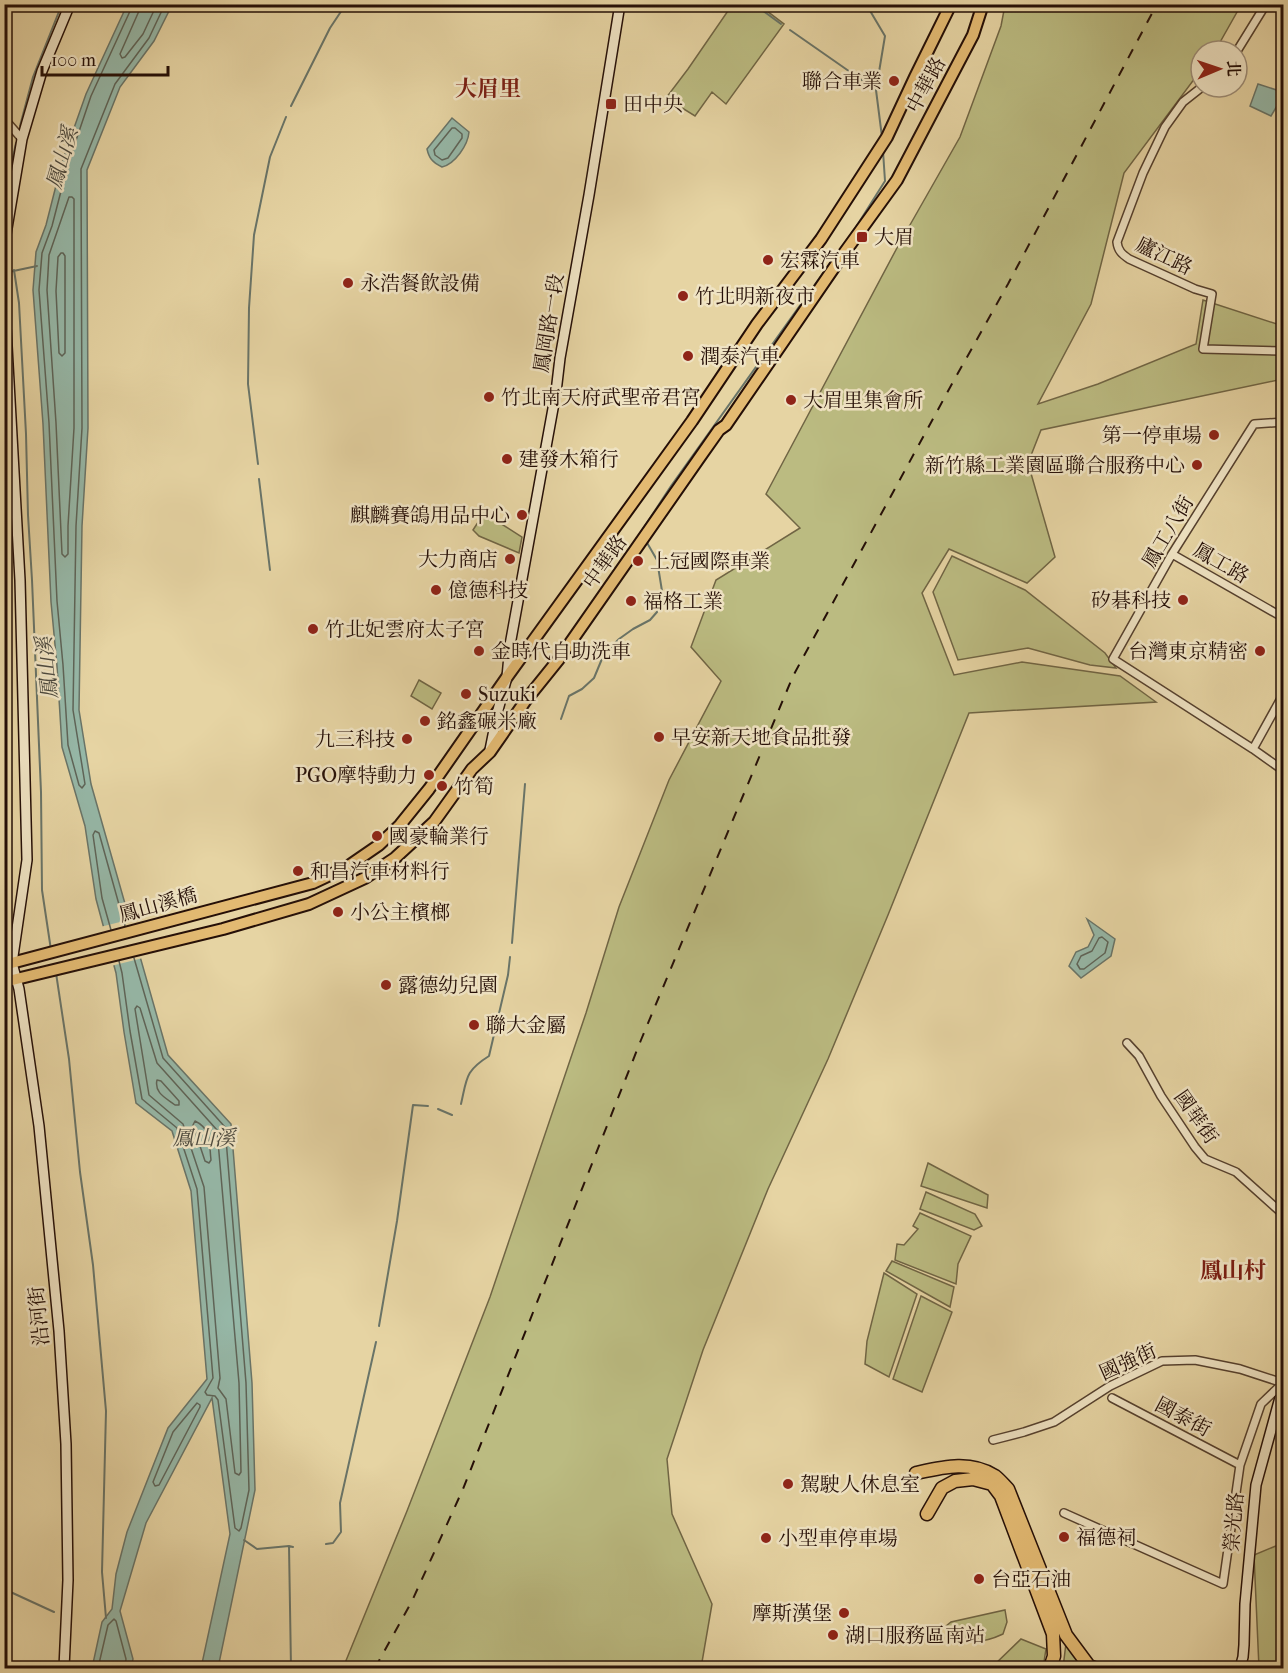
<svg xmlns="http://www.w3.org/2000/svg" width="1288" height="1673" font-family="'IM FELL French Canon','Noto Serif TC',serif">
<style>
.green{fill:#bbbb81;stroke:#706544;stroke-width:1.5}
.water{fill:#96b8a8;stroke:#697468;stroke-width:1.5}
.pier{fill:#e6d4a3}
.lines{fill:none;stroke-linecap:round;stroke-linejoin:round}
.shore{stroke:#5e6458;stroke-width:1.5}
.stream{stroke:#697468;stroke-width:2}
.street-casing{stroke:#55402e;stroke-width:10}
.secondary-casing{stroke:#250f07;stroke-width:12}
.primary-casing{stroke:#250f07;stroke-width:14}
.highway-casing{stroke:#250f07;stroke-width:15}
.street{stroke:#efe3c3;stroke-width:7}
.secondary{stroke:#efe3c3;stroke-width:9}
.primary{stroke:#e3ba72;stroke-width:10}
.highway{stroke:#e3ba72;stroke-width:12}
.rail{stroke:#250f07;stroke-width:2;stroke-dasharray:10 10;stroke-linecap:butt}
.poi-dot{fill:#8f2418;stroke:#efe3c3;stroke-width:2}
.labels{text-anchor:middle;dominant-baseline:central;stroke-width:5;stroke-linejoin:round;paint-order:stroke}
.poi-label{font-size:20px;fill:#250f07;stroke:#efe3c3;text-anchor:start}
.street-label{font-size:20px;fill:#250f07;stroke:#efe3c3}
.water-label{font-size:21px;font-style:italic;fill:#4d4a3f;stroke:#efe3c3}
.quarter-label{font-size:22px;font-weight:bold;fill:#7a1f14;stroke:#efe3c3}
</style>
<rect width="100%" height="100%" fill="#e6d4a3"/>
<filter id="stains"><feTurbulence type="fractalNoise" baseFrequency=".00333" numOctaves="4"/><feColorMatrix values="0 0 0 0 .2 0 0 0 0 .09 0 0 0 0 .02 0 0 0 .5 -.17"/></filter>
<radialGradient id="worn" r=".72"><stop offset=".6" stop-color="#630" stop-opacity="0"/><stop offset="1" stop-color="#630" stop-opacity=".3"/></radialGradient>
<path class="green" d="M732,5h27l25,19 -58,80 -14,-12 -17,24 -29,-18 22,-29z
M1005,5h236l-26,46h-14v19l-77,103 -33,131 -53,100 60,-20 98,-40 7,-44 80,26v53l-242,51 -13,33 27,94 -28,26 -78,-34 -27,44 32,82 68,-13 98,14 36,26 -187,11 -81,202 -60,144 -60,130 -65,161 -36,109 5,55 40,90 -11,64h-358l64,-157 83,-214 96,-284 33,-106 50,-127 52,-99 -30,-34 25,-67 84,-52 -34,-34 132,-248 62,-109 41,-111z
M484,513l38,24 -3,16 -40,-17 -6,-6z
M952,556l73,34 80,63 11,15 -26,-3 -62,-17 -70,12 -25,-68z
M419,680l22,13 -9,16 -21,-13z
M928,1163l60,32 -1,13 -66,-22z
M926,1192l49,22 7,12 -8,4 -54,-21z
M920,1213l51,23 -13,28 -2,20 -61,-24 2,-16 7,1 14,-16 -5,-3z
M892,1261l62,26 -4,20 -64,-36z
M884,1273l33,21 -28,83 -24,-13 2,-23z
M921,1296l31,16 -30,80 -29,-13z
M1283,1543v125h-24l-5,-113z
M1005,1610l2,12 -4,12c-19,9 -39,12 -56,-2l-1,-6 5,-4z
M1021,1639l25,10 -3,19h-56h4z
M1066,1643l17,25h-20z"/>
<path class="water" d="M127,5h45l-18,36 -34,46 -33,83 1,258 -6,98 -3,184 12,74 77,271 63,69 21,259 3,107 -37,178h-17l29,-134 -18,-136 -66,125 -26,88 13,48 -2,9h-39l10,-46 10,-13 4,-35 11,-42 41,-104 39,-49 -16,-188 -19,-60 -36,-28 -12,-71 -8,-59 -20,-74 -11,-73 -23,-79 -5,-81 -6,-64 -8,-178 -10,-134 3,-38 10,-27 16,-63 24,-68z
M1258,84l25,8v4l-12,20 -21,-10z
M452,118l17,14c-1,13 -14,32 -27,35 -10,-5 -13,-9 -15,-18z
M1087,919l28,20 -4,17 -30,22 -12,-12 7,-14 12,-5 6,-12z"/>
<path class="pier" d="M132,919l11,39 -32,8 -11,-39z"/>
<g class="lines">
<path class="shore" d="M132,4l-1,5 -40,87 -23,68 -16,62 -10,27 -3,37 10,133 8,178 6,64 5,80 11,40 3,3 3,-4 -12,-74 3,-184 6,-98 -1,-259 34,-85 34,-46 16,-34
M139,4v7l-19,43 2,4 3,-1 18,-23 14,-30
M452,128h3l7,6v4l-14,20 -6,2 -7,-5 -1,-5z
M69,197h3l2,2v229l-6,98v28l-3,3 -3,-3 -6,-131 -9,-133 2,-35z
M61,253h2l2,3v97l-3,3 -3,-3 -3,-62 2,-34z
M111,930l-9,-32 -9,-63 2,-4 4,2 26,93
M1102,937l6,5 -3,11 -21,16h-4l-3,-5 4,-8 11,-5 7,-13z
M119,961l3,12 8,58 12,68 35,29 20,61 16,189 -8,14 2,3 8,1 3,4 17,128 4,3 2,-3 8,-38 -3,-107 -21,-256 -62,-69 -29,-100
M137,1006l3,2 17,55 60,67 22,253 2,89 -2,3 -4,-2 -9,-74 -8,-11 2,-10 -16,-191 -21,-63 -34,-29 -14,-86z
M157,1080l4,1 18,20v4h-4c-9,-7 -21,-12 -18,-25z
M195,1121c17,8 14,23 16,39l-2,3 -4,-2 -12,-36z
M197,1403l3,2v2l-41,78 -4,1 -2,-4 20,-50z
M98,1668l10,-43 6,-6 2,2 10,38 -1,9"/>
<path class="stream" d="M754,4l27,20
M866,4l19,32 -9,54 6,47
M790,30l86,60
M291,106l39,-78 16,-24
M20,126l13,-49 29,-73
M4,198l12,-55
M14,270l5,33 7,131 2,81 4,65 9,212 1,98 9,60
M4,273l33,-7
M258,464l-10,-80 1,-76 5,-73 16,-78 16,-40
M259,479l11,91
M642,533l-1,-1 30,-46 185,-259 29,-46 -2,-30
M561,719l8,-23 13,-7 12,-11 10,-24 15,-15 14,-10 17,-9 7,-8 5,-10v-11l-5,-31 -11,-19
M512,943l13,-159
M56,973l13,86 11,113 13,93 13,146 -4,161 4,46
M461,1104c6,-26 4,-33 28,-48l19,-81 2,-18
M438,1109l14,6
M379,1326l18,-105 16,-116 15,1
M244,1540l13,9 32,-3
M326,1544l7,-1 8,-11 -1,-29 36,-161
M4,1589l50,23
M291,1668l-2,-122 4,1"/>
<g class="street-casing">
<path id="street" d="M1237,51l29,-47
M1202,87l-19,15 -18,25 -22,46 -26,69c1,9 5,12 12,17l66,30 17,5 -9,55 81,2
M4,112l3,10 15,17
M1284,422l-30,2 -82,130 -59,105 140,90 31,22
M1172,554l112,64
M1253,749l31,-56
M1127,1043l12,13 22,40 34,51 10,12 31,13 48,43
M1112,1398l128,67
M993,1440l31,-8 30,-10 56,-36 52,-25 33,-1 45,9 43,14 -22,21 -21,61 -17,119 -159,-71"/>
</g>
<g class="secondary-casing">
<path id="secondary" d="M4,246l18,-107 20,-68 28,-67
M4,292l16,288 7,280 -15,103 7,26 20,137 20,205 7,113 2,136 -4,88
M490,750l8,-40 9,-33 3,-32 46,-253 4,-34 29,-163 31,-191
M1240,1668l3,-11 1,-12 1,-41 11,-119 28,-102"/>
</g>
<g class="primary-casing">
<path id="primary" d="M4,965l309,-82 34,-16 32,-22 21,-20 29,-36 78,-112 185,-256 65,-97 64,-85 66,-102 28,-60 36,-73
M4,982l219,-53 86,-25 56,-26 30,-20 39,-36 38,-53 18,-17 36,-52 33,-41 141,-202 19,-27 7,-5 116,-169 55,-76 76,-145 10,-31"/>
</g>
<g class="highway-casing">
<path id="highway" d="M916,1473c27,-6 54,-13 79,3 5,4 9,9 13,13l58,146 23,31 5,2
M927,1514l15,-26 13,-7 18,-2 19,5 9,12 52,138 1,22 -4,12"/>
</g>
<use href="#street" class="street"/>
<use href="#secondary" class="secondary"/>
<use href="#primary" class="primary"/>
<use href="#highway" class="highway"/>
<path class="rail" d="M375,1668l37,-67 51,-112 178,-449 152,-364 160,-294 55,-98 149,-280"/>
</g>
<g class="poi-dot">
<circle cx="894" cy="81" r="6"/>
<rect x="605" y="98" width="12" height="12" rx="3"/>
<rect x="856" y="231" width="12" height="12" rx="3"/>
<circle cx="768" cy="260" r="6"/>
<circle cx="348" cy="283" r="6"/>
<circle cx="683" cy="296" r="6"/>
<circle cx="688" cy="356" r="6"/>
<circle cx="489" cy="397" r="6"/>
<circle cx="791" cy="400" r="6"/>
<circle cx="1214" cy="435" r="6"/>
<circle cx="507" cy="459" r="6"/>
<circle cx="1197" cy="465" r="6"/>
<circle cx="522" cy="515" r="6"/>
<circle cx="510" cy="559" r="6"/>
<circle cx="638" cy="561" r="6"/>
<circle cx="436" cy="590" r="6"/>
<circle cx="1183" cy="600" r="6"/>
<circle cx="631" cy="601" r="6"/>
<circle cx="313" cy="629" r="6"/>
<circle cx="479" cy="651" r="6"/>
<circle cx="1260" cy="651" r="6"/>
<circle cx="466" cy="694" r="6"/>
<circle cx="425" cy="721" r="6"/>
<circle cx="659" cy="737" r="6"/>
<circle cx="407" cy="739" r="6"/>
<circle cx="429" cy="775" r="6"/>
<circle cx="442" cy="786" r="6"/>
<circle cx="377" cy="836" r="6"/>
<circle cx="298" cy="871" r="6"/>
<circle cx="338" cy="912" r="6"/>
<circle cx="386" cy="985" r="6"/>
<circle cx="474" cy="1025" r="6"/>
<circle cx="788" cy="1484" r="6"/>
<circle cx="1064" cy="1537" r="6"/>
<circle cx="766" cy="1538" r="6"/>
<circle cx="979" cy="1579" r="6"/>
<circle cx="844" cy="1613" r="6"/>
<circle cx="833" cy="1635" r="6"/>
</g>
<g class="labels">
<g class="poi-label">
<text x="882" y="81" text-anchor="end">聯合車業</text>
<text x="623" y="104">田中央</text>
<text x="874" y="237">大眉</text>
<text x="780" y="260">宏霖汽車</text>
<text x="360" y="283">永浩餐飲設備</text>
<text x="695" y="296">竹北明新夜市</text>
<text x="700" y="356">潤泰汽車</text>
<text x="501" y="397">竹北南天府武聖帝君宮</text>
<text x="803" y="400">大眉里集會所</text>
<text x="1202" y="435" text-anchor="end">第一停車場</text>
<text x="519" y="459">建發木箱行</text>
<text x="1185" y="465" text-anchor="end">新竹縣工業園區聯合服務中心</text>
<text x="510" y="515" text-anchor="end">麒麟賽鴿用品中心</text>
<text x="498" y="559" text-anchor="end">大力商店</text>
<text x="650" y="561">上冠國際車業</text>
<text x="448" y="590">億德科技</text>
<text x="1171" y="600" text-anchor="end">矽碁科技</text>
<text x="643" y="601">福格工業</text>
<text x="325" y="629">竹北妃雲府太子宮</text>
<text x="491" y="651">金時代自助洗車</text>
<text x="1248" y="651" text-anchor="end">台灣東京精密</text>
<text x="478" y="694">Suzuki</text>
<text x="437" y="721">銘鑫碾米廠</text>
<text x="671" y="737">早安新天地食品批發</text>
<text x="395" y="739" text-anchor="end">九三科技</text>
<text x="417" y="775" text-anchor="end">PGO摩特動力</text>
<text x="454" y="786">竹筍</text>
<text x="389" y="836">國豪輪業行</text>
<text x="310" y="871">和昌汽車材料行</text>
<text x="350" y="912">小公主檳榔</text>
<text x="398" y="985">露德幼兒園</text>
<text x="486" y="1025">聯大金屬</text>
<text x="800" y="1484">駕駛人休息室</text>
<text x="1076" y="1537">福德祠</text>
<text x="778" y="1538">小型車停車場</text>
<text x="991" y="1579">台亞石油</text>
<text x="832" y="1613" text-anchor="end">摩斯漢堡</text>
<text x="845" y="1635">湖口服務區南站</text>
</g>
<g class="street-label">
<text transform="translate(926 85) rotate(-62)">中華路</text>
<text transform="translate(1164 256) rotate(26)">廬江路</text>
<text transform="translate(549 323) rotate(-81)">鳳岡路一段</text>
<text transform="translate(1168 532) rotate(-59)">鳳工八街</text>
<text transform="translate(605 562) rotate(-55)">中華路</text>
<text transform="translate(1221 563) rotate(30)">鳳工路</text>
<text transform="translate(158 905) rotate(-15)">鳳山溪橋</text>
<text transform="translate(1196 1117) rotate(55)">國華街</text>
<text transform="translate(39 1316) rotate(-96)">沿河街</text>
<text transform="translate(1128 1362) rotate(-24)">國強街</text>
<text transform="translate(1183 1417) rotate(28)">國泰街</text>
<text transform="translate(1234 1522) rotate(-85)">榮光路</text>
</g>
<g class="water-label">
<text transform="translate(62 158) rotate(-74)">鳳山溪</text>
<text transform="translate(47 668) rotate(-96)">鳳山溪</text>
<text x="204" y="1138">鳳山溪</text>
</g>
<g class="quarter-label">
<text x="488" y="89">大眉里</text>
<text x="1233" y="1271">鳳山村</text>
</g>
</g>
<rect width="1288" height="1673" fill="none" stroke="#e6d4a3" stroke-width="24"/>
<rect x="6" y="6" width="1276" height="1661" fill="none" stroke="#250f07" stroke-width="3"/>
<rect x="12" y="12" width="1264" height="1649" fill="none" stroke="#250f07" stroke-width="1.5"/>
<g transform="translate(1219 69) rotate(88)"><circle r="28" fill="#efe3c3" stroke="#9e8e78" stroke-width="1.5"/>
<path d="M0-4.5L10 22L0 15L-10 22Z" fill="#8f2418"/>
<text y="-9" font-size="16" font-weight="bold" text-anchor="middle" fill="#250f07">北</text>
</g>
<path d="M42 66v9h126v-9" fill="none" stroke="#250f07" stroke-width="3"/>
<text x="51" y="66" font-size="18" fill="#250f07" stroke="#efe3c3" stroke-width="4.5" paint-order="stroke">100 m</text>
<rect width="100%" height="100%" filter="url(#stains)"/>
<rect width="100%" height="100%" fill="url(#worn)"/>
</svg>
